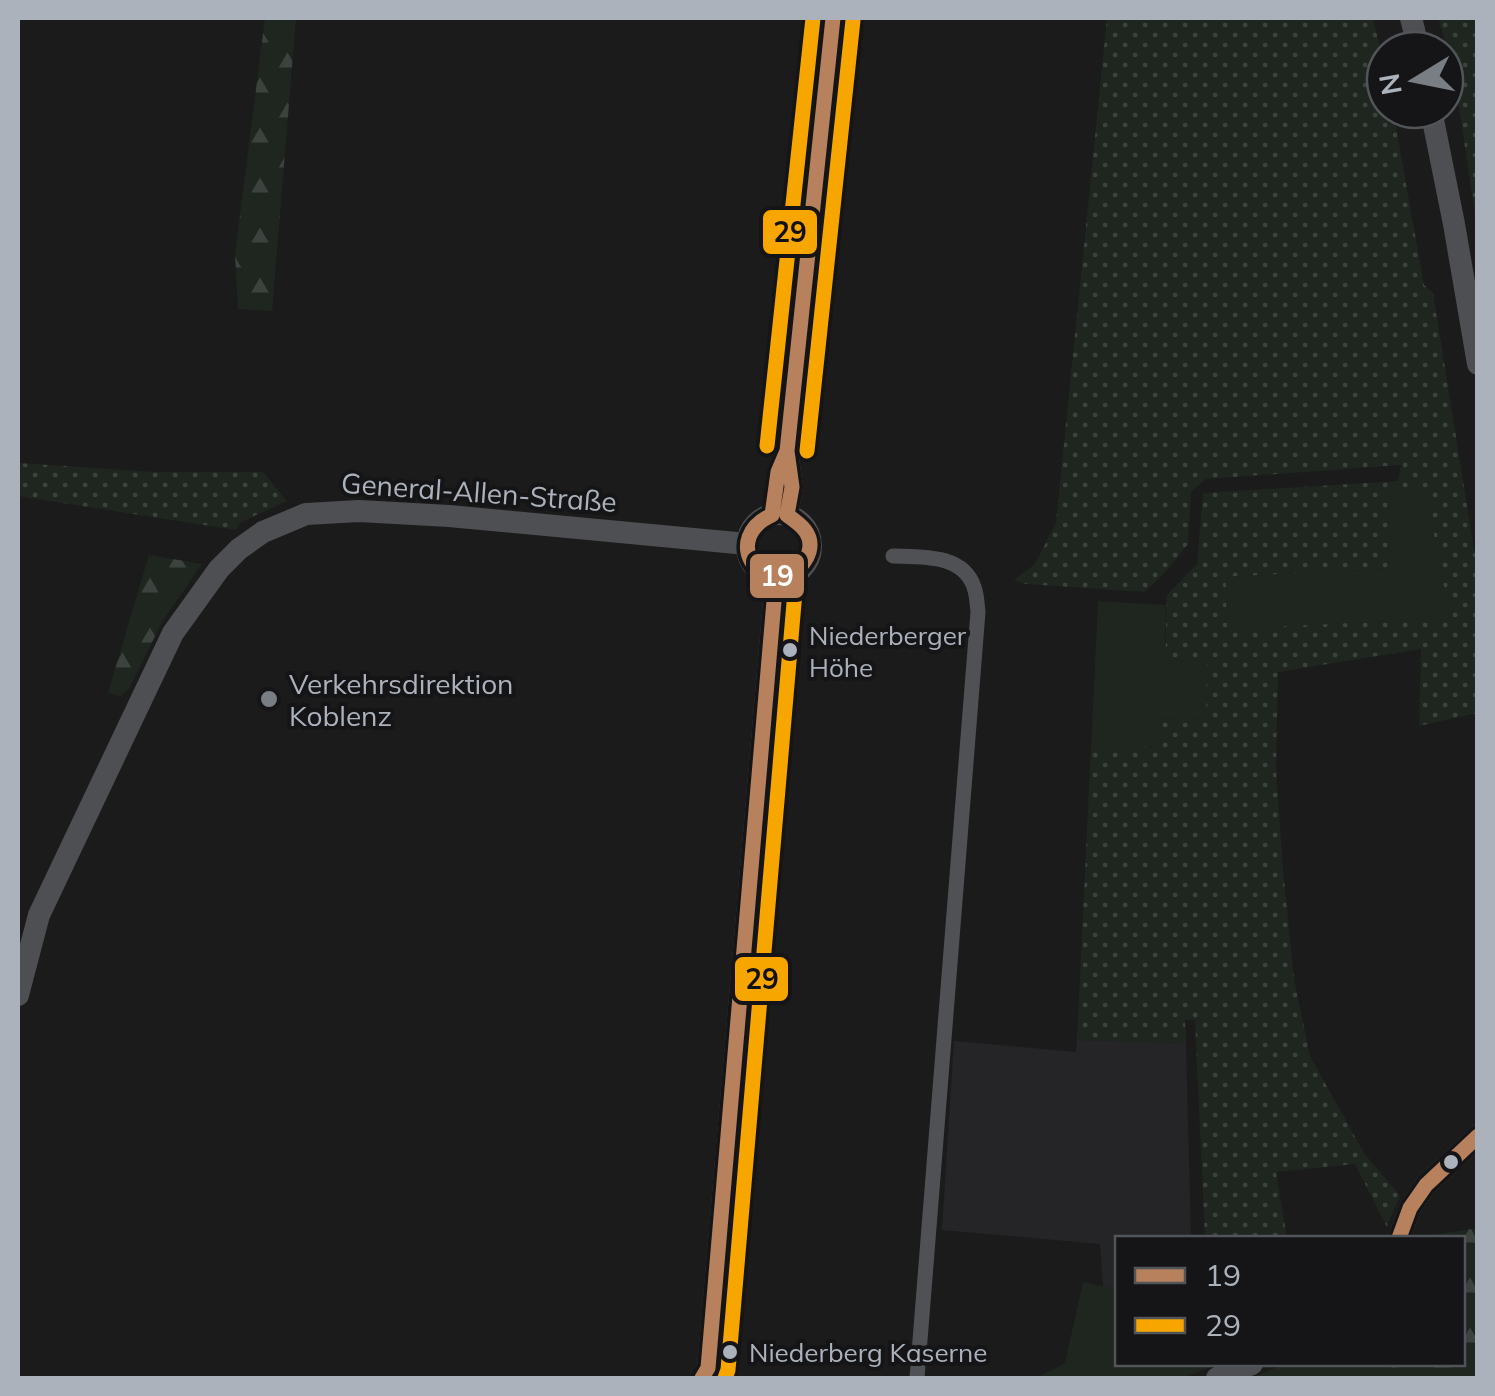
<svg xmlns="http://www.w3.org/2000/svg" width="1495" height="1396" font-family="Mulish,sans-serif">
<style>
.built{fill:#252527}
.grass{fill:url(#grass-dots);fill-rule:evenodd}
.forest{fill:url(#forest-firs)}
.garden{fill:#1e261f}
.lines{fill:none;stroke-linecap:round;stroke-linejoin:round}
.street{stroke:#4f5154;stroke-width:15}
.secondary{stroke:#4e4f52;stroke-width:22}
.bus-1-casing{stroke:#151517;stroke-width:22}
.bus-2-casing{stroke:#151517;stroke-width:22}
.bus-1{stroke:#b6815c;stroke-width:15}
.bus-2{stroke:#f7a600;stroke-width:15}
.bus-dot{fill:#acb2bc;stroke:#151517;stroke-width:4}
.poi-dot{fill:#797d84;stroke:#151517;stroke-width:4}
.labels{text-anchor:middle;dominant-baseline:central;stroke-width:8;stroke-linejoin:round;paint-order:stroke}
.bus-label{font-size:26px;fill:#acb2bc;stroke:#151517;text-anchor:start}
.street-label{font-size:28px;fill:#acb2bc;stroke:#151517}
.poi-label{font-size:28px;fill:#acb2bc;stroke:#151517;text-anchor:start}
.line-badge{stroke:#151517;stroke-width:4}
.badge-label{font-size:28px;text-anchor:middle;font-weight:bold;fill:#fff}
.pale-badge-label{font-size:28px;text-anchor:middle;font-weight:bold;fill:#111}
</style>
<defs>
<pattern id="grass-dots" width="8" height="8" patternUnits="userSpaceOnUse" patternTransform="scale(2.5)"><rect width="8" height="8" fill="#1e261f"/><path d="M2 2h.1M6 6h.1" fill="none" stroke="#3c433e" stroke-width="1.8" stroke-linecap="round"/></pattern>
<pattern id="forest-firs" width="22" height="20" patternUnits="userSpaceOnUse" patternTransform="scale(2.5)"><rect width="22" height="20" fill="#1e261f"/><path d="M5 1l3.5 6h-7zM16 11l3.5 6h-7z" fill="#3c433e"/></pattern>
</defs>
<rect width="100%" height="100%" fill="#1b1b1b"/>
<path class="built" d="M1077,1040l109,3 5,195h-73l-1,51 -14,-2 -3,-43 -158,-14 12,-189 122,11z"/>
<path class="grass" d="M1107,18h266l12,52v40h8l31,175 9,8 44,275v145l-58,13 2,-77 -143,23 -2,96 7,102 11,109 16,77 54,97 36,43 -13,31 -32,-63 -79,8 11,66h-82l-10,-218h-10l1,23 -109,-3 14,-292 68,-2 -2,-26 49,-2v-57h-41l2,-66 30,-31 6,-71 195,-12 3,-16 -195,14 -15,13 -3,52 -17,22 -26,26 -119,-8 -12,-4 21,-16 21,-41zM1389,569l-162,59 -1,-51z
M1438,18h39v210l-24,-161z
M18,463l137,9h108l24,29 -46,21 -5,8 -218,-34z"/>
<path class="forest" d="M265,18h31l-24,293 -34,-2 -3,-54z
M149,555l53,9 -39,56 -34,69 -8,7 -13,-3z
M1477,1228v150h-92l8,-14h69v-126h-47z"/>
<path class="garden" d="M1425,488l25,130 -223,11 -1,-52 163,-8 -2,-77z
M1098,601l68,4 -1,55 42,1 -1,57 -48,2 2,26 -69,2z
M1083,1282l34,7 1,75h100l-35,14h-147l29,-15z
M1284,1364h109l-8,14h-134z"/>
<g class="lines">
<path class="street" d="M893,556c29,1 70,-2 81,31 3,8 3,17 4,25l-61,766"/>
<path class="secondary" d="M1411,18l8,32
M1431,110l23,114 24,140
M747 546a32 32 0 1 1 64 0a32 32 0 1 1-64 0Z
M787,515l5,-28 -5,-36 23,-202 23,-231
M18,995l21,-80 134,-282 46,-64 20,-20 24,-17 43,-18 53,-3 90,5 298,28
M1399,1238l11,-30 16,-23 52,-49
M712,1378l-4,-10 2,-22 66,-768
M1217,1378l35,-14"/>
<g class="bus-1-casing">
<path id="bus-1" d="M787,451l5,36 -5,28c13,9 27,19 22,37 -2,7 -8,15 -14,19 -35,25 -74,-33 -23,-56l6,-43z
M787,451l46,-433
M1399,1238l11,-30 16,-23 52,-49
M702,1378l6,-10 68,-790"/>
</g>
<g class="bus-2-casing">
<path id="bus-2" d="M767,446l46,-428
M807,451l46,-431
M725,1378l3,-8 68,-790"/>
</g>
<use href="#bus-1" class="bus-1"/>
<use href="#bus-2" class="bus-2"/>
</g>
<g class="bus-dot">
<circle cx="790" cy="650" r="9"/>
<circle cx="1451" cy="1162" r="9"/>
<circle cx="730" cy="1352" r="9"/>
</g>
<circle class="poi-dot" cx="269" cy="699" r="10"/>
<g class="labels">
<g class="bus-label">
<text x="809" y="635">Niederberger<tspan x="809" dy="32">Höhe</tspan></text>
<text x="749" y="1352">Niederberg Kaserne</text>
</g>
<g class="street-label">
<text transform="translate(479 492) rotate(4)">General-Allen-Straße</text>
</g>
<g class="poi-label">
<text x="289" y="683">Verkehrsdirektion<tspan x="289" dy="32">Koblenz</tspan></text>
</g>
</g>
<g class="line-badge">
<rect x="761" y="208" width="58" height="48" rx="10" fill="#f7a600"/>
<rect x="748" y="552" width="58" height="48" rx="10" fill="#b6815c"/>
<rect x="733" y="955" width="57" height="48" rx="10" fill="#f7a600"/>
</g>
<g class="badge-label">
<text x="777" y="586">19</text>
</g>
<g class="pale-badge-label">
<text x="790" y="242">29</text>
<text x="762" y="989">29</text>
</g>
<rect width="1495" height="1396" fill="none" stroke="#acb2bc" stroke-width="40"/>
<rect x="1115" y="1236" width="350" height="130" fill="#151517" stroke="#515459" stroke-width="2.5"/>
<rect x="1135" y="1268" width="50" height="15" fill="#b6815c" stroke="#515459" stroke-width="2.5"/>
<text x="1205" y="1286" font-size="30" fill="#acb2bc">19</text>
<rect x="1135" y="1318" width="50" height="15" fill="#f7a600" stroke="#515459" stroke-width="2.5"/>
<text x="1205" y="1336" font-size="30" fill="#acb2bc">29</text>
<g transform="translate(1415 80) rotate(260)"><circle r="48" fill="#151517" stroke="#515459" stroke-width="2.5"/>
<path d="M0-8L18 38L0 25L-18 38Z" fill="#797d84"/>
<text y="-15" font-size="28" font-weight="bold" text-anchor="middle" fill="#acb2bc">N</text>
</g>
</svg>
